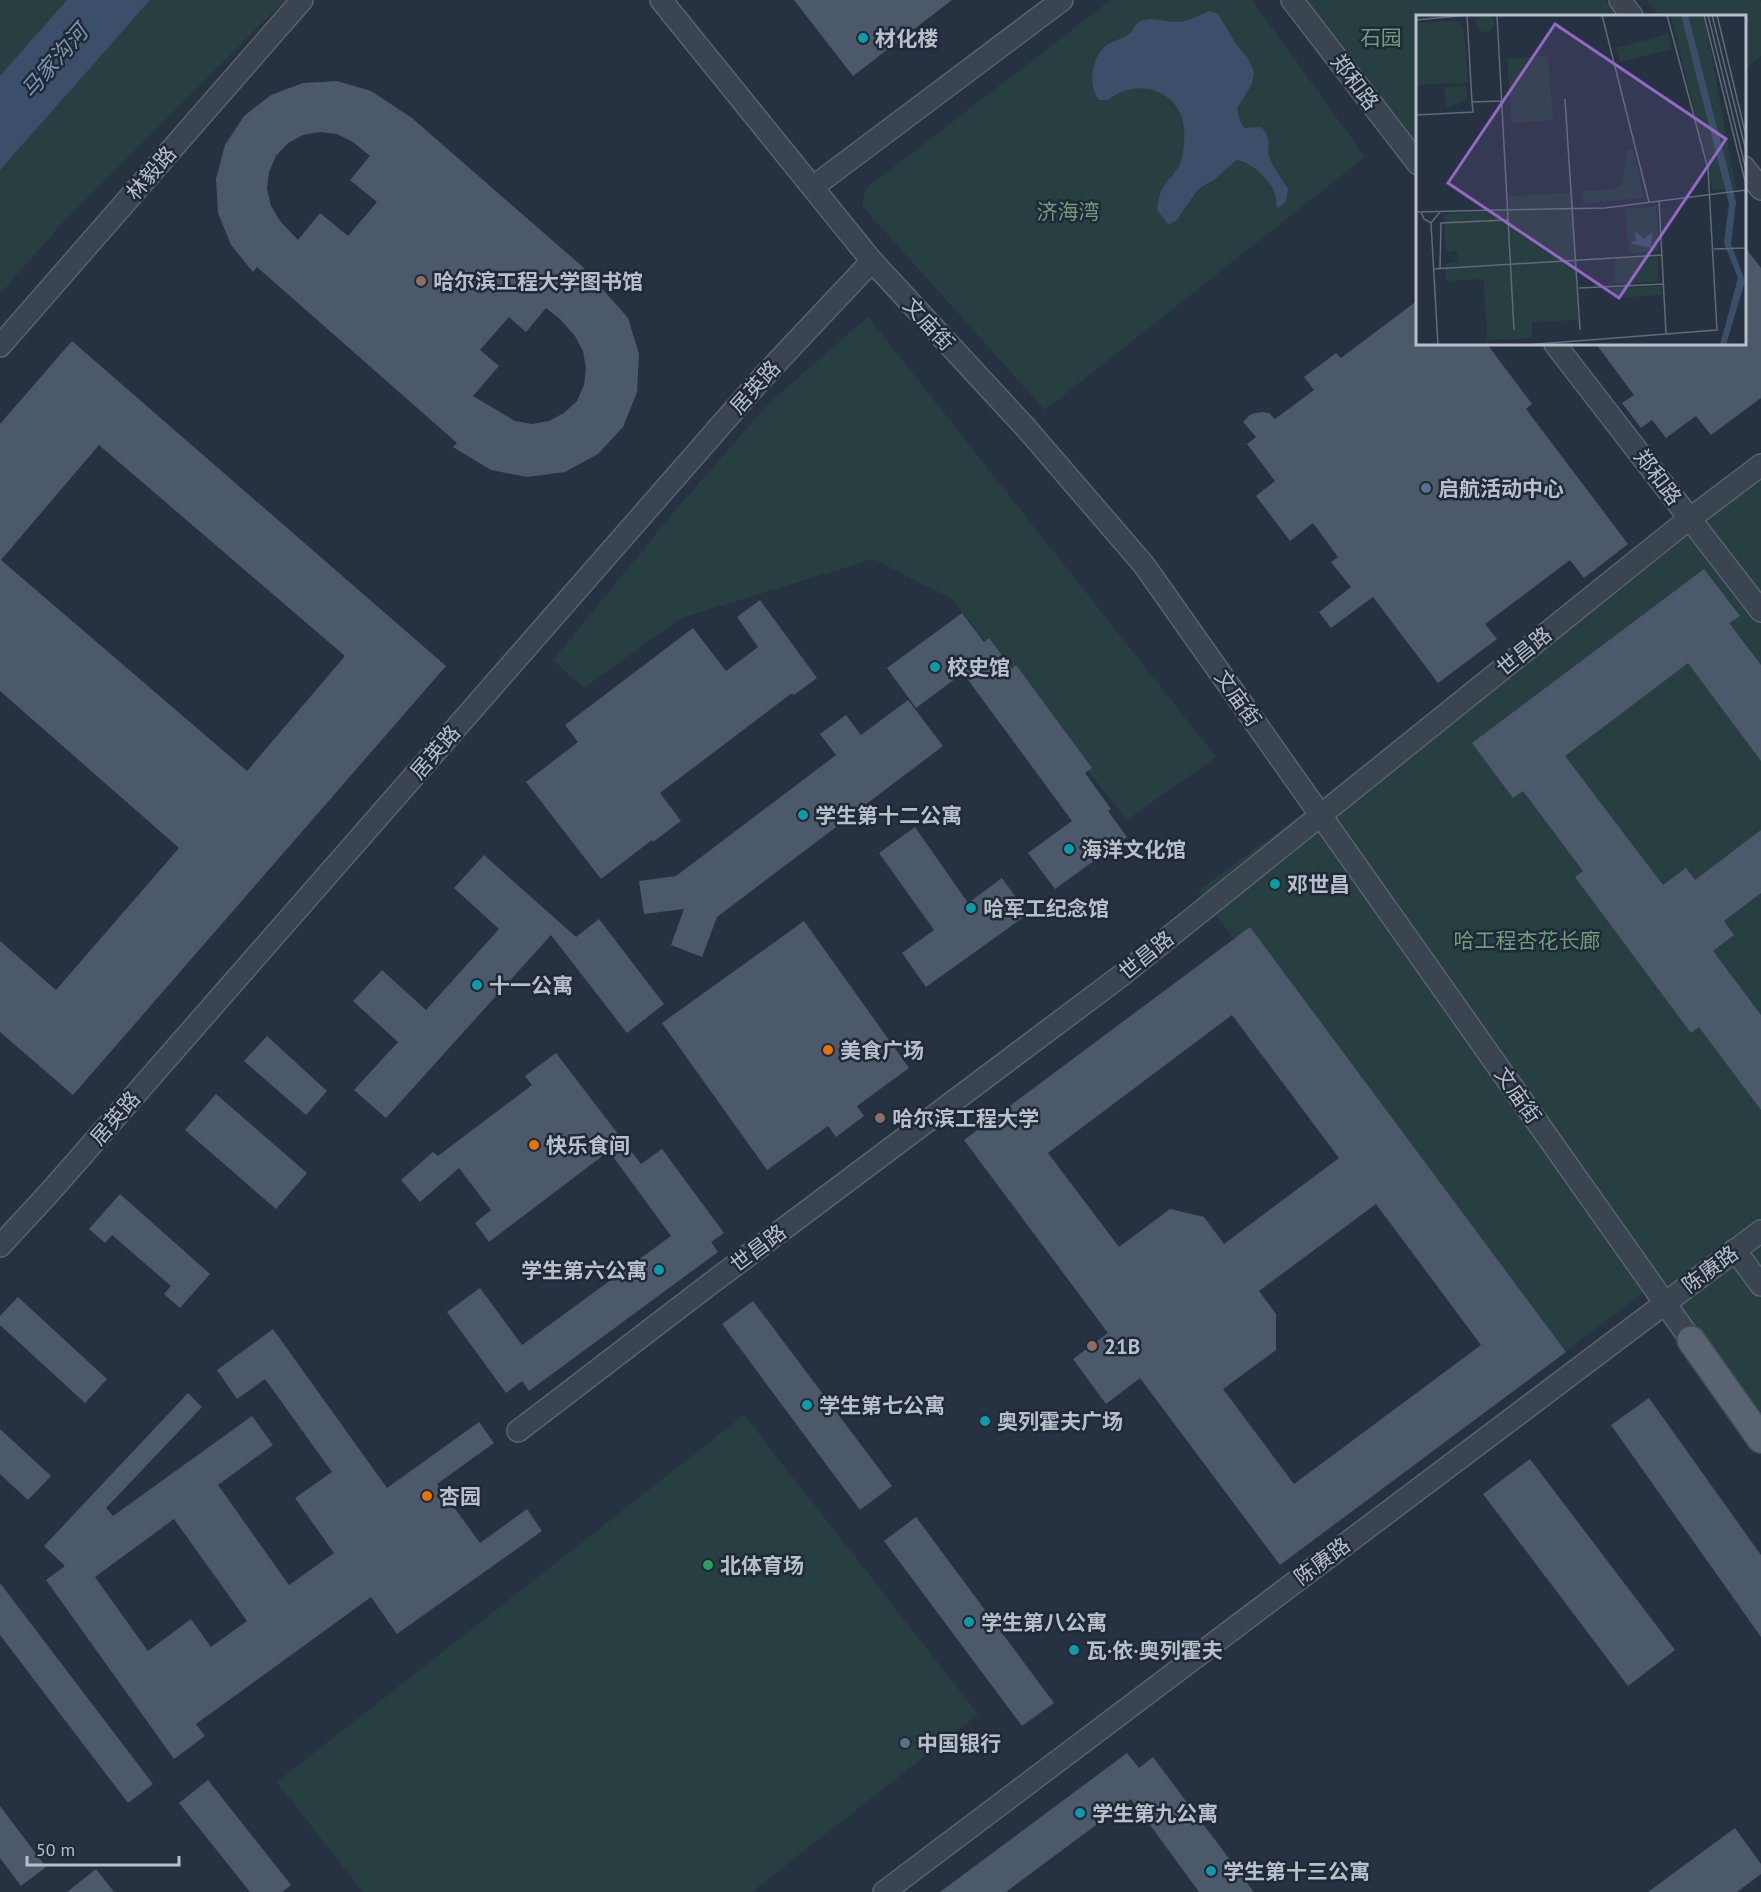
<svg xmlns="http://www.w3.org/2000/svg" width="1761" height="1892" font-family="'PT Sans','Noto Sans SC',sans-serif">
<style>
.green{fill:#283f42}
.water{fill:#3c4f6a}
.building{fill:#4c596a;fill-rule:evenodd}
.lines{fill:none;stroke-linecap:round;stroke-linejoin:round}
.minor-casing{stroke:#59626e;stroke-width:24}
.major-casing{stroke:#444d5a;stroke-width:30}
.minor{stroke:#3b4451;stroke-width:21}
.major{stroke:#596371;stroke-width:27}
.culture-dot{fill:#0f9aa8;stroke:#1f2937;stroke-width:2}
.education-dot{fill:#8d6e63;stroke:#1f2937;stroke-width:2}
.service-dot{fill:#5c6f8a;stroke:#1f2937;stroke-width:2}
.food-dot{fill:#e8710a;stroke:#1f2937;stroke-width:2}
.leisure-dot{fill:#2e9e5b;stroke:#1f2937;stroke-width:2}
.labels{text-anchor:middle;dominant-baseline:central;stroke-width:5;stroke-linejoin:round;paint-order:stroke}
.park-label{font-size:21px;fill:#6f9c79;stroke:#1f2937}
.poi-label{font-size:21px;font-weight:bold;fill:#b8bfcb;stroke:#1f2937;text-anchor:start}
.street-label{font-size:21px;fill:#b8bfcb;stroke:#1f2937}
.water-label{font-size:22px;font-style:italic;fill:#7f95b2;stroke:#1f2937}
.inset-road{fill:none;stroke:#606a78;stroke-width:1.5}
.view{fill:#9367c4;fill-opacity:0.15;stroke:#9367c4;stroke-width:3}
.inset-edge{fill:none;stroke:#b8bfcb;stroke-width:3}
</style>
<rect width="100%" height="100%" fill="#263241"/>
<path class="green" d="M0,0h285l-221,221 -64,73z
M1111,0h141l113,157 -320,253 -183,-204 3,-17z
M1307,0h298l13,16h-200l-1,129z
M1647,0h112l2,2v54l-16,13 -1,-53h-84z
M868,317l348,440 -89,63 -175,-221 -79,-40 -192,59 -97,70 -31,-28 126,-154 90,-103z
M1761,474v944l-102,-137 -109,82 -352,-472z
M744,1415l234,299 -226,178h-389l-86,-110z"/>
<path class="water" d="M67,0h83l-150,170v-94z
M1210,11l8,3 18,30 12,14 6,14 -2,12 -15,24 3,13 4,7 17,-1c13,14 4,18 9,32 4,10 12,20 18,30l-2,13 -8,6c-3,-6 -1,-8 -3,-14 -3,-13 -26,-34 -39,-34l-21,19 -17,10 -22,32 -8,3 -11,-14c1,-8 2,-16 6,-22 5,-9 15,-17 18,-27 3,-10 4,-23 3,-33 -3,-38 -48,-52 -76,-28h-9c-12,-15 -7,-44 8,-55 7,-5 16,-6 22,-11 5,-3 5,-10 12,-13 12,-5 26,2 38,1 10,-1 21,-7 31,-11z"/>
<path class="building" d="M794,0h158l-99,76z
M337,81l34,10 41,27 171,149 45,51 11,36 -2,38 -14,35 -25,27 -33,18 -38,5 -36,-7 -38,-23 4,-4 -200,-176 -4,5 -22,-27 -13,-32 -2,-34 9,-34 19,-29 27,-21 32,-12zM320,132l17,2 16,8 17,14 -20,24 27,22 -29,34 -28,-23 -22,27 -18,-19 -9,-15 -4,-17 2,-17 7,-16 12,-13 15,-8zM546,308l14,11 15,17 8,15 3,17 -2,17 -7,16 -13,12 -15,8 -17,3 -17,-3 -42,-25 26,-30 -19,-16 29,-33 17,15z
M1744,246l17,22v130l-50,37 -15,-19 -30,22 -14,-18 -11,8 -19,-25 12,-8 -38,-51h148z
M1418,300v44h69l45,60 -6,5 102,135 -44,34 -14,-18 -85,64 12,15 -59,44 -65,-86 -42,31 -12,-16 32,-25 -20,-25 7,-5 -25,-34 -23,18 -34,-45 19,-15 -28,-37 9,-7 -13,-15 8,-8 11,-2 7,1 6,6 39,-29 -10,-13 32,-24 5,5z
M72,341l374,325 -373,429 -73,-63v-91l56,49 123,-142 -179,-157v-267zM99,445l246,211 -98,115 -246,-211z
M1704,569l36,47 -11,7 32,42v96l-73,-98 -123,93 98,129 23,-17 9,12 66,-50v63l-37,28 10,14 -21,16 48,64v95l-62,-83 -8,6 -116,-156 8,-6 -60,-80 -10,7 -41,-55z
M760,600l57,78 -23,17 -2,-2 -132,100 21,28 -28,21 -1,-2 -51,39 -75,-97 52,-40 -13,-17 128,-97 33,43 32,-24 -21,-30z
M962,613l22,29 5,-4 23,31 4,-4 76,103 -7,5 26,36 -3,2 19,26 -72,52 -27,-36 44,-32 -109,-148 -47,35 -29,-40z
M908,700l35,46 -226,171 -15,40 -31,-12 13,-36 -40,5 -5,-33 37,-5 160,-121 -16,-21 26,-19 15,20z
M915,827l53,76 34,-25 26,36 -102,73 -24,-34 32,-23 -55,-77z
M484,855l92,82 23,-18 65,85 -37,29 -76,-98 -165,183 -32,-28 44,-48 -45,-41 29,-31 44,40 73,-81 -45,-41z
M804,921l105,147 -52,38 7,10 -28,21 -8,-11 -61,44 -105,-147z
M1250,927l316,425 -286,213 -140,-187 -34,26 -33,-45 35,-26 -144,-193zM1232,1015l107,143 -115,86 -20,-27 -34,-8 -51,38 -71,-94zM1376,1204l105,141 -187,139 -71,-95 53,-39v-36l-17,-23z
M267,1036l60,55 -21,24 -62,-54z
M556,1053l85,111 21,-15 62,84 -13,9 7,10 -189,139 -7,-10 -16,12 -59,-81 33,-24 42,57 149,-109 -62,-85 -120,91 -14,-19 16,-13 -32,-42 -39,34 -19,-22 32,-28 5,4 94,-71 -7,-9z
M216,1094l91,79 -31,36 -91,-79z
M120,1194l90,80 -30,34 -16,-14 7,-8 -59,-51 -7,8 -16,-14z
M18,1297l89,82 -22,24 -85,-78v-9z
M753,1301l139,185 -32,24 -138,-186z
M273,1329l114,159 92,-66 15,21 -57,41 43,59 47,-34 15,22 -145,103 -26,-37 -175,127 9,12 -31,23 -128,-179 19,-14 -21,-20 144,-153 14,14 -96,101 7,8 139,-100 21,29 -55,40 71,100 45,-32 -39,-55 37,-26 -67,-93 -28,20 -20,-29zM174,1519l73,102 -36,26 -20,-28 -43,32 -53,-74z
M1649,1398l112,157v82l-150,-212z
M0,1429l51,47 -23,24 -28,-26z
M1530,1459l145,191 -47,36 -145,-192z
M916,1517l138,186 -32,23 -138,-185z
M0,1583l153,201 -25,19 -128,-168z
M1127,1753l12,15 14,-11 101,135h-55l-68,-93 -125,93h-66z
M208,1780l83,105 -9,7h-32l-71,-89z
M0,1806l46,61 -25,19 -21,-28z
M1735,1828l26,36v10l-24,18h-89z
M96,1869l18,23h-47z"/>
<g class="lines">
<g class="minor-casing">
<path id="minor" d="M661,0l211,261 155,168 117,136 547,775
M1292,0l126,164
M1620,0l12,16
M1744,167l17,22
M813,187l249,-187
M1555,344l206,267
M0,346l302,-346
M0,1246l50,-54 714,-816 108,-115
M1735,1250l26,35
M518,1431l192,-147 412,-309 553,-445 86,-65
M884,1892l877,-661"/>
</g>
<g class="major-casing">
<path id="major" d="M1691,1340l70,99"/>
</g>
<use href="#minor" class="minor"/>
<use href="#major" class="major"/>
</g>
<g class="culture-dot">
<circle cx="863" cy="38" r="6"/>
<circle cx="935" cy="667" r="6"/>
<circle cx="803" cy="815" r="6"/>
<circle cx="1069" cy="849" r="6"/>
<circle cx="1275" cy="884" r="6"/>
<circle cx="971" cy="908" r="6"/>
<circle cx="477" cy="985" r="6"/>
<circle cx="659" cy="1270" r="6"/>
<circle cx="807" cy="1405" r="6"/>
<circle cx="985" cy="1421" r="6"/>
<circle cx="969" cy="1622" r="6"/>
<circle cx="1074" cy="1650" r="6"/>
<circle cx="1080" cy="1813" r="6"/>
<circle cx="1211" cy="1871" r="6"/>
</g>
<g class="education-dot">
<circle cx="421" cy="281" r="6"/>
<circle cx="880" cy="1118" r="6"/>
<circle cx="1092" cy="1346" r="6"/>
</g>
<g class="service-dot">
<circle cx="1426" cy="488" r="6"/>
<circle cx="905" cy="1743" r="6"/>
</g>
<g class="food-dot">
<circle cx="828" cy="1050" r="6"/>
<circle cx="534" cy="1145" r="6"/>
<circle cx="427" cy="1496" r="6"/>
</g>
<circle class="leisure-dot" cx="708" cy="1565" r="6"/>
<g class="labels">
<g class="park-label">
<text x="1381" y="37">石园</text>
<text x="1068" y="211">济海湾</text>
<text x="1527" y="940">哈工程杏花长廊</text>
</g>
<g class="poi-label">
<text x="875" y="38">材化楼</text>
<text x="433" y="281">哈尔滨工程大学图书馆</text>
<text x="1438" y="488">启航活动中心</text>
<text x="947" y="667">校史馆</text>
<text x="815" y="815">学生第十二公寓</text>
<text x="1081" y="849">海洋文化馆</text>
<text x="1287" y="884">邓世昌</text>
<text x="983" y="908">哈军工纪念馆</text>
<text x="489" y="985">十一公寓</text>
<text x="840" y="1050">美食广场</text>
<text x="892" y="1118">哈尔滨工程大学</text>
<text x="546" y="1145">快乐食间</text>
<text x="647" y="1270" text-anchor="end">学生第六公寓</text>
<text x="1104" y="1346">21B</text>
<text x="819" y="1405">学生第七公寓</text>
<text x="997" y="1421">奥列霍夫广场</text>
<text x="439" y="1496">杏园</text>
<text x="720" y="1565">北体育场</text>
<text x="981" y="1622">学生第八公寓</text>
<text x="1086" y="1650">瓦·依·奥列霍夫</text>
<text x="917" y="1743">中国银行</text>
<text x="1092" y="1813">学生第九公寓</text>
<text x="1223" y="1871">学生第十三公寓</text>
</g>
<g class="street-label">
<text transform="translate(1355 82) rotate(53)">郑和路</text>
<text transform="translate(151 173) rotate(-49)">林毅路</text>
<text transform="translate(929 324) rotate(47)">文庙街</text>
<text transform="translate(755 387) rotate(-48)">居英路</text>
<text transform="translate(1658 477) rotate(53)">郑和路</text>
<text transform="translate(1524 651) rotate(-39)">世昌路</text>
<text transform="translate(1238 698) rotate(55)">文庙街</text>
<text transform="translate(435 752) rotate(-49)">居英路</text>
<text transform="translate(1146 955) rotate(-39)">世昌路</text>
<text transform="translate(1518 1095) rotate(55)">文庙街</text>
<text transform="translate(115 1118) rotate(-49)">居英路</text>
<text transform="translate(758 1248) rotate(-37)">世昌路</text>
<text transform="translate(1710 1269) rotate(-37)">陈赓路</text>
<text transform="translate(1322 1561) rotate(-37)">陈赓路</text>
</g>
<g class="water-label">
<text transform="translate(54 61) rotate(-49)">马家沟河</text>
</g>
</g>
<g transform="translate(1416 15)">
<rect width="330" height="330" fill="#263241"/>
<path d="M60 8a9 9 0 1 1 18 0a9 9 0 1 1-18 0ZM255,0h33l32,173 -23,2zM41,6l7,8 4,54 -52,2v-62zM252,19l4,15 -52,13 -4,-14zM132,41l5,64 -41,3 -5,-64zM50,70l1,15 -21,7v-9l10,-2 -11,1v-9zM217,134l11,49 -60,5 -1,-12 31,-2 8,-5 6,-34zM157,178l5,127 -46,2v16l-45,2 -3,-61 -38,2 -1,-17 13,-2 -1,-11 -11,1 -2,-38 65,-3v-15zM240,191l3,45 -30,2 -4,-44zM242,241v26l-43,1v-24zM245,271l1,9 -48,3 -1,-10z" fill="#283f42"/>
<path d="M265,0h7l48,187 -5,42 14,37 -19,64h-6l18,-67 -14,-35 5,-39zM219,216l9,8 8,-6 -1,15 -22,-5 7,-2z" fill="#3c4f6a"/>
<path class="inset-road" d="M51,0l5,87M81,0l17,315M186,0l47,187M288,0l42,170M292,0l38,155M296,0l34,136M301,0l29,121M0,5l52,-5M149,84l15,231M0,100l57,-3 -1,-10 29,-1M243,186l7,132M86,195l103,-2 141,-18M0,197l86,-2M5,197l3,7 7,4 9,-11M15,208l7,122M298,234l32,-1M24,253l1,-45 67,-3M17,254l229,-14M163,273l85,-4M109,330l192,-15 -9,-161 -41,-154"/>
<path class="view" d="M139,9l171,115 -107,159 -171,-115z"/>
<rect width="330" height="330" class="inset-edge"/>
</g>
<path d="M27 1856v9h152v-9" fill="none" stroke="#b8bfcb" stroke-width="3"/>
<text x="36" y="1856" font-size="18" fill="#b8bfcb" stroke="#1f2937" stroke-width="4.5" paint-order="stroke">50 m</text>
</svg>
